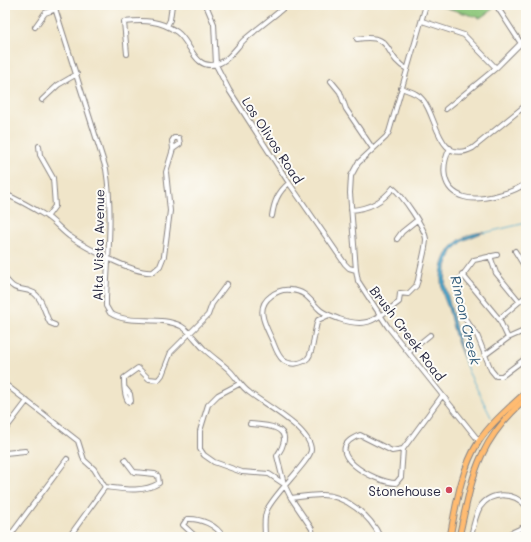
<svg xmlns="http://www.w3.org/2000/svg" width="531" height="542" font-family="Mali,sans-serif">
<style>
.green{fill:#8ec77b;stroke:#58745b}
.water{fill:#4faacd;stroke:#386684}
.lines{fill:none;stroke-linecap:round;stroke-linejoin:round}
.stream{stroke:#4faacd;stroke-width:1}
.minor-casing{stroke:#898482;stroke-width:6}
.major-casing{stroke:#898482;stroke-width:7}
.minor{stroke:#fff;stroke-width:4}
.major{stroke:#ffbb71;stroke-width:5}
.poi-dot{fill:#d1495b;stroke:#fdfcf7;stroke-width:1.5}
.labels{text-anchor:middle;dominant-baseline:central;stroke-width:4;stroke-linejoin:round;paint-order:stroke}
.street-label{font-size:13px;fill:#22223b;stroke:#fdfcf7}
.poi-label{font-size:13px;fill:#22223b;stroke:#fdfcf7;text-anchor:end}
.water-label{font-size:14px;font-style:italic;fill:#365f7d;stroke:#fdfcf7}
</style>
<rect width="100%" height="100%" fill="#fdfcf7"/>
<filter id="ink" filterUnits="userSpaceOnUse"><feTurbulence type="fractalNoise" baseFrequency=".025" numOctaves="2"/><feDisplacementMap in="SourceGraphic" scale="8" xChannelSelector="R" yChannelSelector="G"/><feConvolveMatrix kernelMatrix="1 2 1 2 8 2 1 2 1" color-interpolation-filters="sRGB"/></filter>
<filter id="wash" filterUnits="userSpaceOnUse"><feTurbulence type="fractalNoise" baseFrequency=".012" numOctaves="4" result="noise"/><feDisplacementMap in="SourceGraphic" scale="16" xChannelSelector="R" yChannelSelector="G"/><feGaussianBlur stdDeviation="0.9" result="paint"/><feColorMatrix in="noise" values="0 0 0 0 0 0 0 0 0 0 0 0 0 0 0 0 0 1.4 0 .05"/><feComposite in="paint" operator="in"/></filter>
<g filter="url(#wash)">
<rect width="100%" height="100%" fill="#f0e5c9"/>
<path class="green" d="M437,5h54l2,4 -13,9z"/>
<path class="water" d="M484,232l-20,8 -12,11 -6,15 -1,19 18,72c-6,-14 -11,-31 -14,-46 -2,-7 -6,-14 -7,-21 -5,-30 11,-56 42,-58z"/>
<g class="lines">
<path class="stream" d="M484,233l42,-10
M463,357l5,14 23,46"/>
</g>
</g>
<g filter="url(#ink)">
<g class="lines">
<g class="minor-casing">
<path id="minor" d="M54,5l52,164c7,43 2,85 0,129v8l4,7c20,13 49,2 71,13 9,5 16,16 23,23 8,8 18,14 26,22 7,7 11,16 20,22 15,12 61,36 61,57 0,10 -38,45 -44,60 -4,8 -2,18 -2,27
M206,5l8,19 2,41 13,25 60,93 56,81 4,4 7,2
M426,5l-37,127 -3,5 -28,26 -7,13 -1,17 6,77 2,11 30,46 91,114
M496,5l24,37
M422,21l42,14 32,33
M167,26l3,-6 2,-15
M35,27l10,-14 11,-4
M357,39c39,-6 25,17 50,30
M127,54l-3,-32c20,-2 36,-2 53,10 14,10 17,39 40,32 11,-3 19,-16 27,-24 14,-12 29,-23 43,-35
M331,81l9,11 6,17 27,40
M401,88c8,3 17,5 22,12 14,16 15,66 50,48l53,-43
M42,100l16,-15 19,-11
M446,109l50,-41 30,-30
M39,146l1,9 13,23 2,28 -8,11
M450,148c-9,18 -9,42 14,49 15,5 50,-4 62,-14
M5,194c14,6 28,14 41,22 8,5 15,14 23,20 16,11 66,39 84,36l7,-6 4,-10 6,-45 -4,-39 7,-23 -1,-8 2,-3h5l1,6 -7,5
M272,216c2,-14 6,-24 17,-33
M397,239l5,-7 15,-12
M515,251l11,18
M497,255l-23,5 -15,20 -2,10 2,8 4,18 14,19 14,35 5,6h6l24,-18
M490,256l6,17 23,28
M462,274l37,45 9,19
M5,278c13,17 15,7 29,15 9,6 11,22 16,30l5,2
M329,315l-11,5c-4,9 -4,31 -10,38 -6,6 -18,8 -25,2 -5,-4 -8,-13 -10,-18 -7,-16 -19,-34 -2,-46 6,-5 13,-7 20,-6 14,1 18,9 27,18 5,6 14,8 21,11 30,10 37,0 60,-17l1,-9 8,1 8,-8 2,-6c2,-13 7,-27 8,-40 0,-11 -24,-45 -33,-52 -11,14 -25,21 -42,22
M499,319l27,-23
M409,352l21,-17
M485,355l23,-17 18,-8
M5,384l73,57 6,19 10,9 11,18
M239,384l-21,11 -10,10 -8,26v18l4,6 10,7 28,10 27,2 15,10
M125,388l5,6 1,7 -2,1c-5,-4 -5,-17 -5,-24l14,-10 11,11 9,1 4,-5 9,-23 37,-37 4,-11 15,-20
M250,424c11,1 40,1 33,20 -1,5 -4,8 -6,12l7,28 7,14c10,-1 21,-3 31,-3 23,0 49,21 58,42
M5,430l22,-29
M403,449l-2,28 -5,6c-21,0 -79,-32 -36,-48l32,16 11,-2 39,-53
M5,453l20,-2
M105,487c17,2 38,6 54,-4l-1,-7 -3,-2 -21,-2 -9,-12
M291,498l21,31 1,8
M511,533l15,-7
M9,537l58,-78
M69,537l36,-50
M196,537l-13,-12 4,-6c13,-1 30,6 36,18
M442,537l8,-3
M471,537c2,-10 4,-21 9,-30 11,-16 34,-15 46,-1"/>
</g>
<g class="major-casing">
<path id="major" d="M450,537c6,-32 11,-68 29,-96 12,-18 31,-34 47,-49
M459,537c14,-61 17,-94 67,-138"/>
</g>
<use href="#minor" class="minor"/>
<use href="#major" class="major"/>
</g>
</g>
<circle class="poi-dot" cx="449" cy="490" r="4"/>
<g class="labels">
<g class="street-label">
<text transform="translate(273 140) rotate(57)">Los Olivos Road</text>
<text transform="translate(98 245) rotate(-89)">Alta Vista Avenue</text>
<text transform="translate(408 333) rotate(53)">Brush Creek Road</text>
</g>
<g class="poi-label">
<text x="441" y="490">Stonehouse</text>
</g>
<g class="water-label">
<text transform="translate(466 320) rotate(77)">Rincon Creek</text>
</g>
</g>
<rect width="531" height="542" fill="none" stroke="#fdfcf7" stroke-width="20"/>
</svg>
